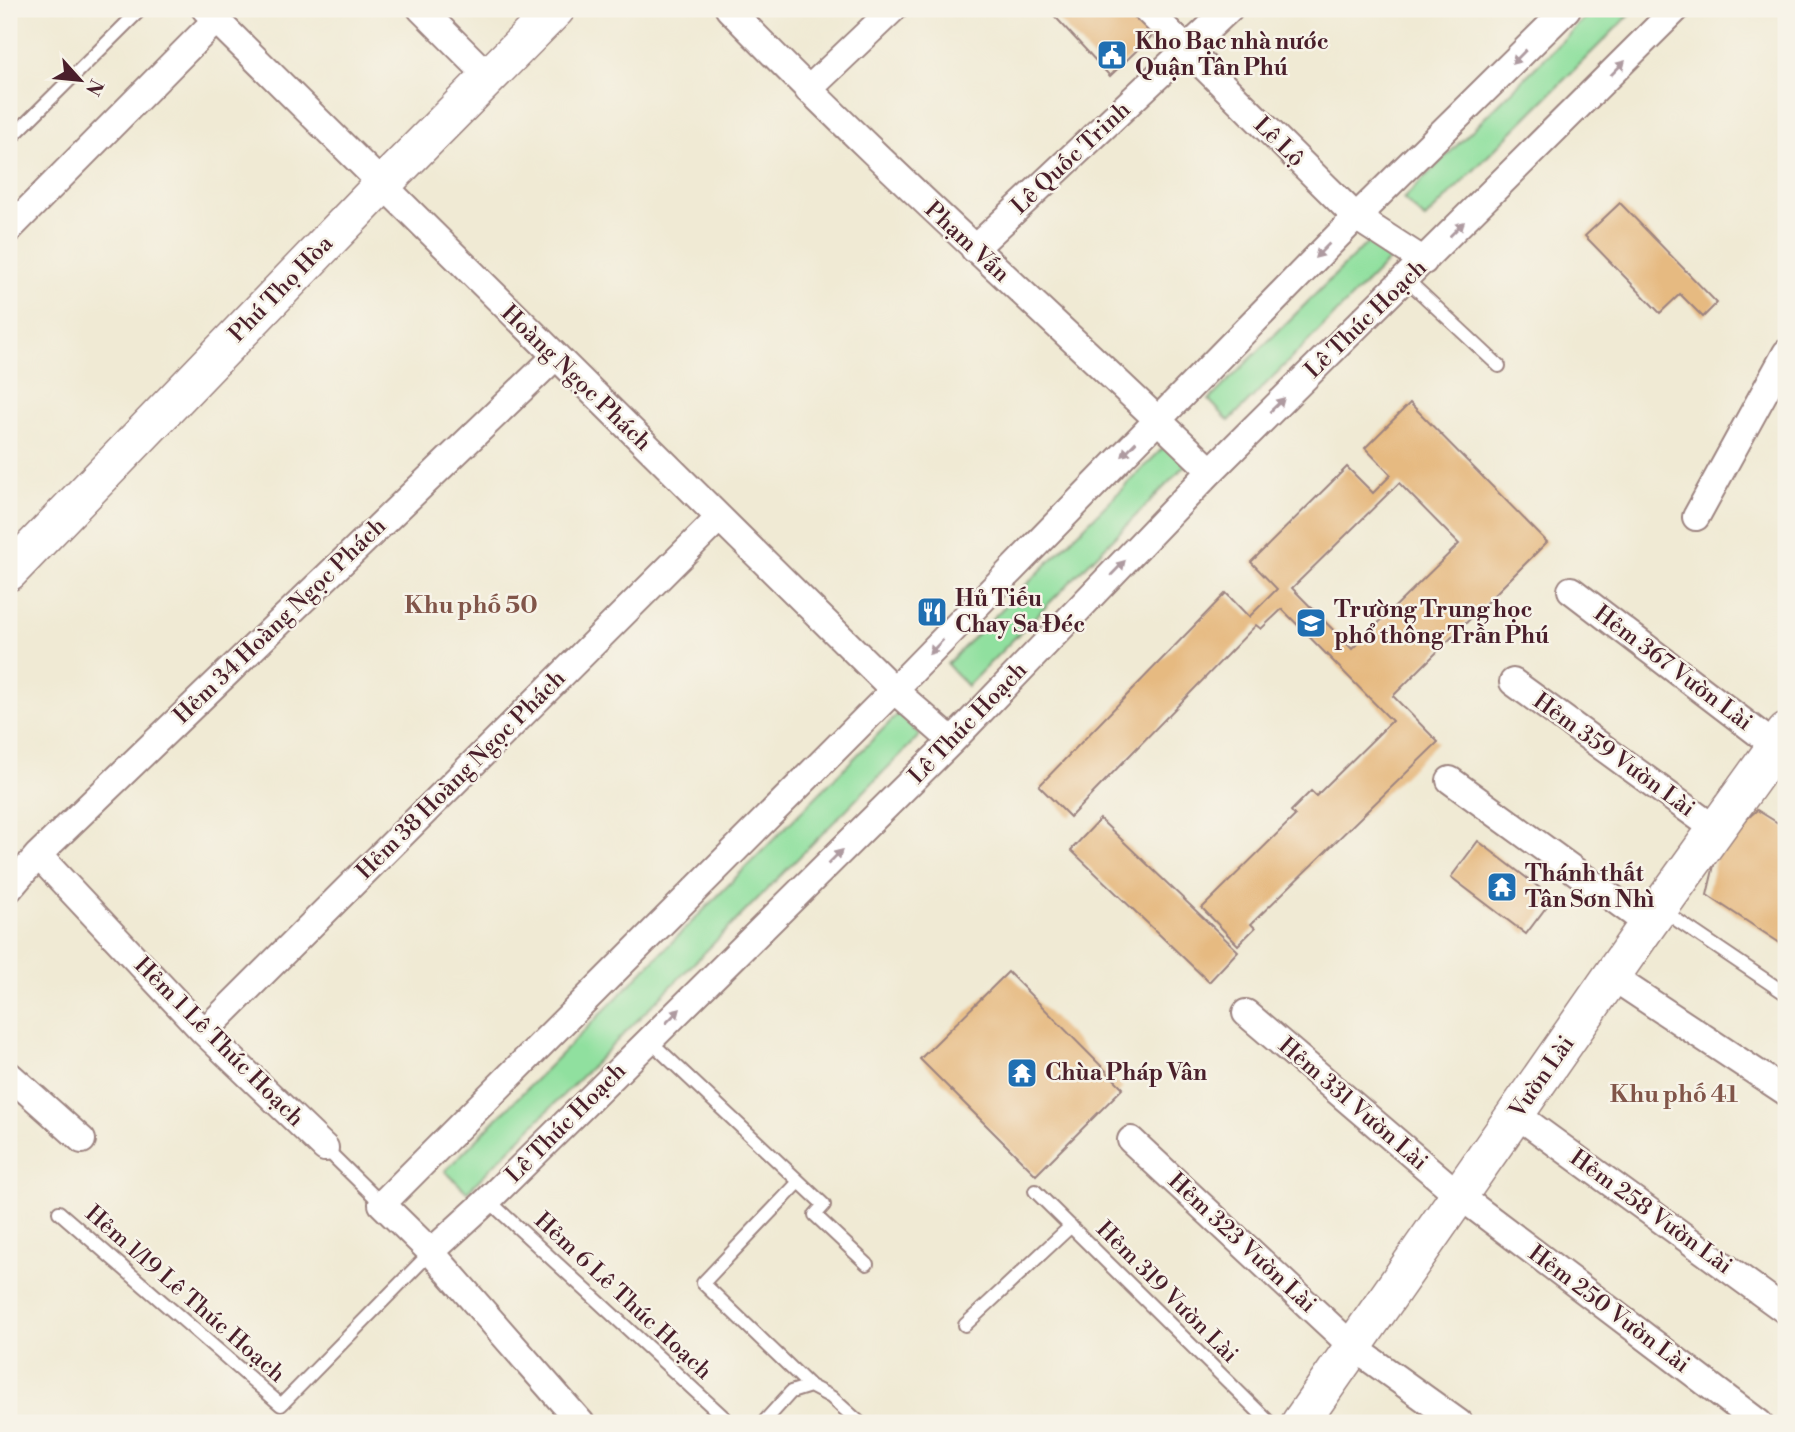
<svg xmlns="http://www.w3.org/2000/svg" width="1795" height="1432" font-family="'Libre Bodoni',serif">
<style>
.green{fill:#90e09f;stroke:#6d8065;stroke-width:2}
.building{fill:#e6ba81;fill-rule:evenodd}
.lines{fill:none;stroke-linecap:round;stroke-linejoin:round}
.lane-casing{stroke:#9d8480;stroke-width:16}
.street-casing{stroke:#9d8480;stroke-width:30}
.secondary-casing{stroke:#9d8480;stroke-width:40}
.lane{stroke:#fff;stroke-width:12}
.street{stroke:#fff;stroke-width:26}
.secondary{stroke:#fff;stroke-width:37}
.oneway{fill:#ae9aa0}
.labels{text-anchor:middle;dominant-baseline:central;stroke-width:5;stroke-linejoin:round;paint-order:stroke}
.poi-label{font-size:23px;font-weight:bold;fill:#4a1f2b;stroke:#f7f3e8;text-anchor:start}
.street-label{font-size:23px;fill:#4a1f2b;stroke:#f7f3e8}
.neighbourhood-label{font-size:24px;font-weight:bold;fill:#815549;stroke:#f7f3e8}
</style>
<rect width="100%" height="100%" fill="#f7f3e8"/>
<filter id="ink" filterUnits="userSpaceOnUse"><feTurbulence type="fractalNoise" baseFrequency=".0143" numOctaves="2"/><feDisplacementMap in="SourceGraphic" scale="14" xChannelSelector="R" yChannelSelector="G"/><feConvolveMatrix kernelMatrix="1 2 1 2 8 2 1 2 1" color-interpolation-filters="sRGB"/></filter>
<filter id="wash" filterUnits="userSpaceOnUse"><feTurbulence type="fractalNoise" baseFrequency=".00686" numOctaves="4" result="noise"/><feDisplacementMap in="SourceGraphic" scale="28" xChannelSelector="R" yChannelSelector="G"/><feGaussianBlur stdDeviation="1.57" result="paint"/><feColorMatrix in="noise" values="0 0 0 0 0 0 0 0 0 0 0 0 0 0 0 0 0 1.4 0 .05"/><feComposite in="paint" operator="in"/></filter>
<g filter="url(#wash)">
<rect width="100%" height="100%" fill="#f0ead4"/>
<path class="green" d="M1594,9h41l-210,210 -22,-20z
M1371,239l20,19 -162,163 -20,-21z
M1170,441l20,20 -223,225 -20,-22z
M898,714l22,21 -453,457 -22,-21z"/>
<g id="blocks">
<path class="building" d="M1048,9h82l24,25 -44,42z
M1620,203l97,100 -14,14 -23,-23 -20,19 -75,-77z
M1410,403l137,139 -154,154 45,46 -187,182 4,4 -17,17 -36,-37 93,-92 -4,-5 20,-20 5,5 76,-75 -110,-112 -21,20 -5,-4 -186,192 -31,-31 187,-193 23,24 28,-28 -26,-27 96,-95 26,26 18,-18 -26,-27zM1399,483l60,61 -107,105 -60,-61z
M1757,810l29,18v119l-79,-52 12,-51z
M1100,819l138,132 -29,31 -138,-132z
M1478,841l75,57 -27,36 -75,-57z
M1008,972l115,116 -87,87 -116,-116z"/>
</g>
</g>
<g filter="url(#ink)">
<use href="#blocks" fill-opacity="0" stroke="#9d8480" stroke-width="2"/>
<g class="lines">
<g class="lane-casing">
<path id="lane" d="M9,140l132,-131
M1406,279l93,87
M1662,910l124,84
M649,1040l175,165 -9,10 52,49
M325,1148l57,56
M799,1182l-96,101 107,103
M1035,1191l235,232
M488,1200l242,223
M59,1212l222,193 150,-153
M965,1325l106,-99
M763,1423l28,-31 19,-6 21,11 29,26"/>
</g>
<g class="street-casing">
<path id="street" d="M205,9l689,681 58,51
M421,9l68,68
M729,9c155,160 322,307 482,462
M1146,9l210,208 68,44
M808,90l85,-81
M9,229l207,-209
M974,249l255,-240
M1696,517l90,-164
M1571,590l204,156
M1513,682l202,147
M1450,780l198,144
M38,855l166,177 121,116
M9,889l29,-34 517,-498
M1611,976l175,116
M1246,1013l214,183 299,227
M204,1032l515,-514
M9,1075l73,65
M1516,1114l270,197
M1131,1140l222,207 106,76
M431,1252l57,-52 464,-459 259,-270 465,-462
M581,1423l-150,-171 -49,-48 512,-514 462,-473 211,-208"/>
</g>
<g class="secondary-casing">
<path id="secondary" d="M9,572l372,-386 175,-177
M1300,1423l348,-499 138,-192"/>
</g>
<use href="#lane" class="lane"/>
<use href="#street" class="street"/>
<use href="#secondary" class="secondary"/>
</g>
<defs><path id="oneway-solid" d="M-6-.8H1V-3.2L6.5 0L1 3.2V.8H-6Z" transform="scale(1.75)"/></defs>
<g class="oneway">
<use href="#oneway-solid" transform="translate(1519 57) rotate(135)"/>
<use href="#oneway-solid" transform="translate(1618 68) rotate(-45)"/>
<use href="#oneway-solid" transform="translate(1457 229) rotate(-45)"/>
<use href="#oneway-solid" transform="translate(1322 251) rotate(135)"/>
<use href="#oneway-solid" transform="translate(1277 405) rotate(-44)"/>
<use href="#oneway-solid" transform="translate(1129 449) rotate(134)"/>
<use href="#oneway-solid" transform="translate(1118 568) rotate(-46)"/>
<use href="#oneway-solid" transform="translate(936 647) rotate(134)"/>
<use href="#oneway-solid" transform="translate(835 857) rotate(-45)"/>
<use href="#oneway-solid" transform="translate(673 1016) rotate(-45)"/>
</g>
</g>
<defs>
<g id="civic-square" transform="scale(1.575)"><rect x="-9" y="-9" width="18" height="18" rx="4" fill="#1f6fb2" stroke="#f7f3e8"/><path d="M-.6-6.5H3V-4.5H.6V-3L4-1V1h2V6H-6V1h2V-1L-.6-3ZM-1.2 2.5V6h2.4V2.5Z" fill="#fff"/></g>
<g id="restaurant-square" transform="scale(1.575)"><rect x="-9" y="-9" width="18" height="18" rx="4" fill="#1f6fb2" stroke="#f7f3e8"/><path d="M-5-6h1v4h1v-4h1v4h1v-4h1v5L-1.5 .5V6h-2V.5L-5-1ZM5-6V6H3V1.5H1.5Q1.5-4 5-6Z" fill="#fff"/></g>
<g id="school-square" transform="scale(1.575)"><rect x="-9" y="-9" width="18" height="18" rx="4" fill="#1f6fb2" stroke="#f7f3e8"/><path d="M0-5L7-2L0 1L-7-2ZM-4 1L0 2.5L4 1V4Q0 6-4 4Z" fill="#fff"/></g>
<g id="temple-square" transform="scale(1.575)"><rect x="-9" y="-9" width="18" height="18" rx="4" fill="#1f6fb2" stroke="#f7f3e8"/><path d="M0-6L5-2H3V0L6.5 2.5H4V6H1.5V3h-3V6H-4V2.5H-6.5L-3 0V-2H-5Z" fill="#fff"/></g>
</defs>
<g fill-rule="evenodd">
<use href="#civic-square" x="1112" y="55"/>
<use href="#restaurant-square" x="932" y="612"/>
<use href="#school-square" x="1311" y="623"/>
<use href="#temple-square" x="1502" y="887"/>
<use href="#temple-square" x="1022" y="1073"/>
</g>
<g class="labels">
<g class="poi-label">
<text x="1135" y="42">Kho Bạc nhà nước<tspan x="1135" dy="26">Quận Tân Phú</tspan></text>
<text x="955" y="599">Hủ Tiếu<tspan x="955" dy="26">Chay Sa Đéc</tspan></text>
<text x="1334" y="610">Trường Trung học<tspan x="1334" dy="26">phổ thông Trần Phú</tspan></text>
<text x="1525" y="874">Thánh thất<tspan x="1525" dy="26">Tân Sơn Nhì</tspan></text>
<text x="1045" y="1073">Chùa Pháp Vân</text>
</g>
<g class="street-label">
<text transform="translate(1279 142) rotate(44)">Lê Lộ</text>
<text transform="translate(1071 158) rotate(-43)">Lê Quốc Trinh</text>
<text transform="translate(967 242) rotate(43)">Phạm Vấn</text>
<text transform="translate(281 289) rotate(-46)">Phú Thọ Hòa</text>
<text transform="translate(1366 319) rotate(-44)">Lê Thúc Hoạch</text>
<text transform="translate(576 378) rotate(44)">Hoàng Ngọc Phách</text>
<text transform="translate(280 621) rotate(-44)">Hẻm 34 Hoàng Ngọc Phách</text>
<text transform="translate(1673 668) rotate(37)">Hẻm 367 Vườn Lài</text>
<text transform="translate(968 723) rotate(-46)">Lê Thúc Hoạch</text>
<text transform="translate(1614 755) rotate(36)">Hẻm 359 Vườn Lài</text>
<text transform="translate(461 775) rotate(-45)">Hẻm 38 Hoàng Ngọc Phách</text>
<text transform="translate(219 1042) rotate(45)">Hẻm 1 Lê Thúc Hoạch</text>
<text transform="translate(1542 1077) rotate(-55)">Vườn Lài</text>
<text transform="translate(1353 1104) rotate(41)">Hẻm 331 Vườn Lài</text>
<text transform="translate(566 1123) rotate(-45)">Lê Thúc Hoạch</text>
<text transform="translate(1651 1212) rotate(36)">Hẻm 258 Vườn Lài</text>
<text transform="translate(1242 1243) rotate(43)">Hẻm 323 Vườn Lài</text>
<text transform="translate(1167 1292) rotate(45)">Hẻm 319 Vườn Lài</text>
<text transform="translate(185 1294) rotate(41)">Hẻm 1/19 Lê Thúc Hoạch</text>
<text transform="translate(623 1296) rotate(43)">Hẻm 6 Lê Thúc Hoạch</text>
<text transform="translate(1609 1309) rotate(37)">Hẻm 250 Vườn Lài</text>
</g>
<g class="neighbourhood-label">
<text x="471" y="606">Khu phố 50</text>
<text x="1674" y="1095">Khu phố 41</text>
</g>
</g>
<rect width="1795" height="1432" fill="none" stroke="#f7f3e8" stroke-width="35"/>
<g transform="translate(80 80) rotate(117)" stroke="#f7f3e8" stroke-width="5" paint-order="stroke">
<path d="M0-5L12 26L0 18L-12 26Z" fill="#4a1f2b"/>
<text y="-10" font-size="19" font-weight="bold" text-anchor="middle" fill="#4a1f2b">N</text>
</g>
</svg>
